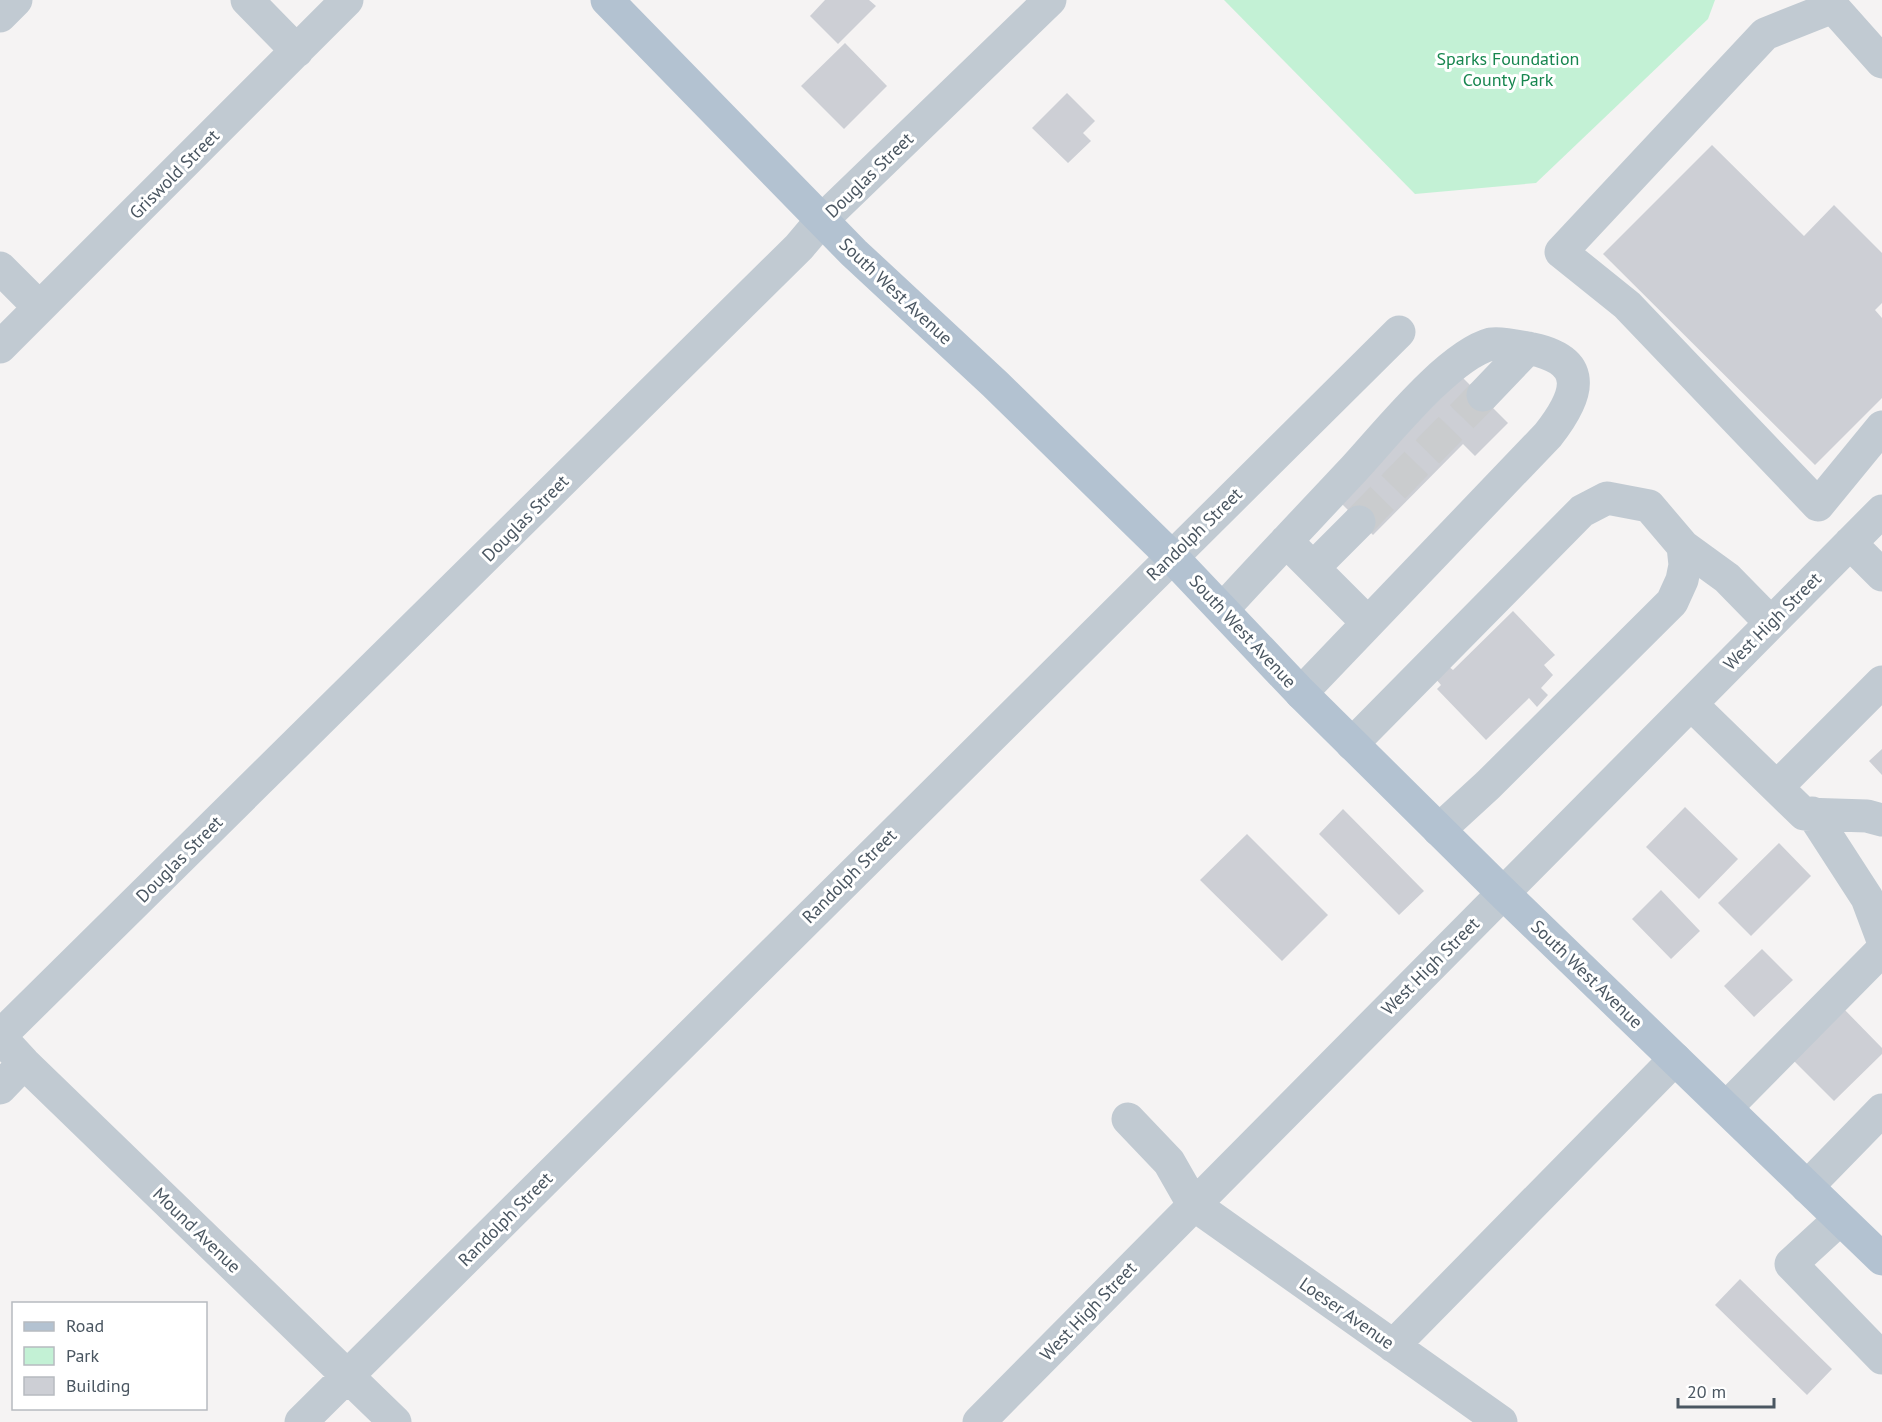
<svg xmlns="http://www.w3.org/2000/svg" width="1882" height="1422" font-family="'PT Sans',sans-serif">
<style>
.green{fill:#c3f1d5}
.building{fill:#cdcfd5}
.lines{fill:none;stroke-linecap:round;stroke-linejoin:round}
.minor-tunnel{stroke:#caccce;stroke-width:33;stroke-dasharray:33 16;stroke-linecap:butt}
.minor{stroke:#c1cad2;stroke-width:33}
.major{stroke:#b3c2d1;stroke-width:33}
.labels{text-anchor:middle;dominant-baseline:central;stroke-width:6;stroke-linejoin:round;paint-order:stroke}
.park-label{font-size:18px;fill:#17864f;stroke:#fff}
.street-label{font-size:18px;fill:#4a5661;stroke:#fff}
</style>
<rect width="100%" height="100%" fill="#f5f3f3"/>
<path class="green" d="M1224,0h491l-7,19 -172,164 -121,11z"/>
<path class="building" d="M825,0h44l7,6 -38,38 -28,-28z
M845,43l42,43 -43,43 -43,-43z
M1067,93l28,28 -12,12 8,8 -23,22 -36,-35z
M1712,145l92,91 30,-31 48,48v50l-7,7 7,8v80l-67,67 -212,-211z
M1462,377l46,46 -33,33 -12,-12 -90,91 -35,-35z
M1513,611l42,44 -11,10 9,10 -12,13 7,7 -11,12 -8,-9 -43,42 -49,-51 4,-4 -6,-7 13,-12 5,4z
M1882,749v26l-13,-14z
M1685,807l53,52 -39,40 -53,-52z
M1343,809l81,82 -25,24 -80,-81z
M1247,834l81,81 -46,46 -82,-81z
M1779,843l32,33 -60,60 -33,-33z
M1661,890l39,41 -29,28 -39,-40z
M1762,949l31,31 -39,37 -30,-31z
M1842,1007l40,41v6l-48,47 -43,-43z
M1740,1279l92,90 -25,26 -92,-90z"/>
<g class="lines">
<path class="minor-tunnel" d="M1359,522l124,-127"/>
<path class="minor" d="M247,0l50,51
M0,16l16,-16
M1882,62l-49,-55 -68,27 -204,218 66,53 191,200 64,-78
M0,268l39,39
M0,347l347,-347
M1483,395l45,-47
M1286,541l82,82
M1850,543l32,32
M1683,546l44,32 44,45
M1313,568l46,-46
M1223,609c42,-46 85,-91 128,-137 32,-34 96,-116 140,-128 11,-2 30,3 41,5 60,13 45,49 16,86l-247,258
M1691,704l113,110 63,2 15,4
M1352,744l230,-233 25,-13 42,8 34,40 2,19 -3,15 -10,22 -184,183 -49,45
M1777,787l105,-105
M1812,813l55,85 15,40
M0,1036l799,-789 22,-26 229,-221
M0,1037l24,26 371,359
M0,1088l24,-25
M1726,1108l156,-158
M1128,1119l41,43 24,42 308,218
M1807,1187l75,-77
M1840,1219l-49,45 91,94
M1393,1346l282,-287
M301,1422l1098,-1090
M979,1422l903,-911"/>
<path class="major" d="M607,0l247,253 141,131 177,173 129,136 202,200 379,366"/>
</g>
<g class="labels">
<g class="park-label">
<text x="1508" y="58">Sparks Foundation<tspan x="1508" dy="21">County Park</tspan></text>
</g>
<g class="street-label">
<text transform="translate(174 174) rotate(-45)">Griswold Street</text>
<text transform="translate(869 175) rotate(-44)">Douglas Street</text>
<text transform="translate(896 291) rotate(43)">South West Avenue</text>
<text transform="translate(525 518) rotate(-45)">Douglas Street</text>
<text transform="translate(1194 534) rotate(-44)">Randolph Street</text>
<text transform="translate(1772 621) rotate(-45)">West High Street</text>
<text transform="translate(1243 631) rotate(47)">South West Avenue</text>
<text transform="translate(179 859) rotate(-45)">Douglas Street</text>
<text transform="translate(849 876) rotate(-45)">Randolph Street</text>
<text transform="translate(1430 966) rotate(-45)">West High Street</text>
<text transform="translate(1587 974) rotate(44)">South West Avenue</text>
<text transform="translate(505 1219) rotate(-45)">Randolph Street</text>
<text transform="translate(197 1230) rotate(44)">Mound Avenue</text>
<text transform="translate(1088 1311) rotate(-46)">West High Street</text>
<text transform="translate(1347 1313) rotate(35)">Loeser Avenue</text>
</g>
</g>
<rect x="12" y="1302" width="195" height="108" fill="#ffffff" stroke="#b7bbc0" stroke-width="1.5"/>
<rect x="24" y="1322" width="30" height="9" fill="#b3c2d1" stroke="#b7bbc0" stroke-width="1.5"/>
<text x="66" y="1332" font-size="18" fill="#4a5661">Road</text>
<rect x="24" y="1347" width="30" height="18" fill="#c3f1d5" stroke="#b7bbc0" stroke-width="1.5"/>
<text x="66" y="1362" font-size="18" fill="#4a5661">Park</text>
<rect x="24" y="1377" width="30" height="18" fill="#cdcfd5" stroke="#b7bbc0" stroke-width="1.5"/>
<text x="66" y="1392" font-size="18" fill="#4a5661">Building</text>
<path d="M1678 1398v9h96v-9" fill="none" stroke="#4a5661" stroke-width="3"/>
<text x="1687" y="1398" font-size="18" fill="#4a5661" stroke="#ffffff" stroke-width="4.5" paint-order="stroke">20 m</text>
</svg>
